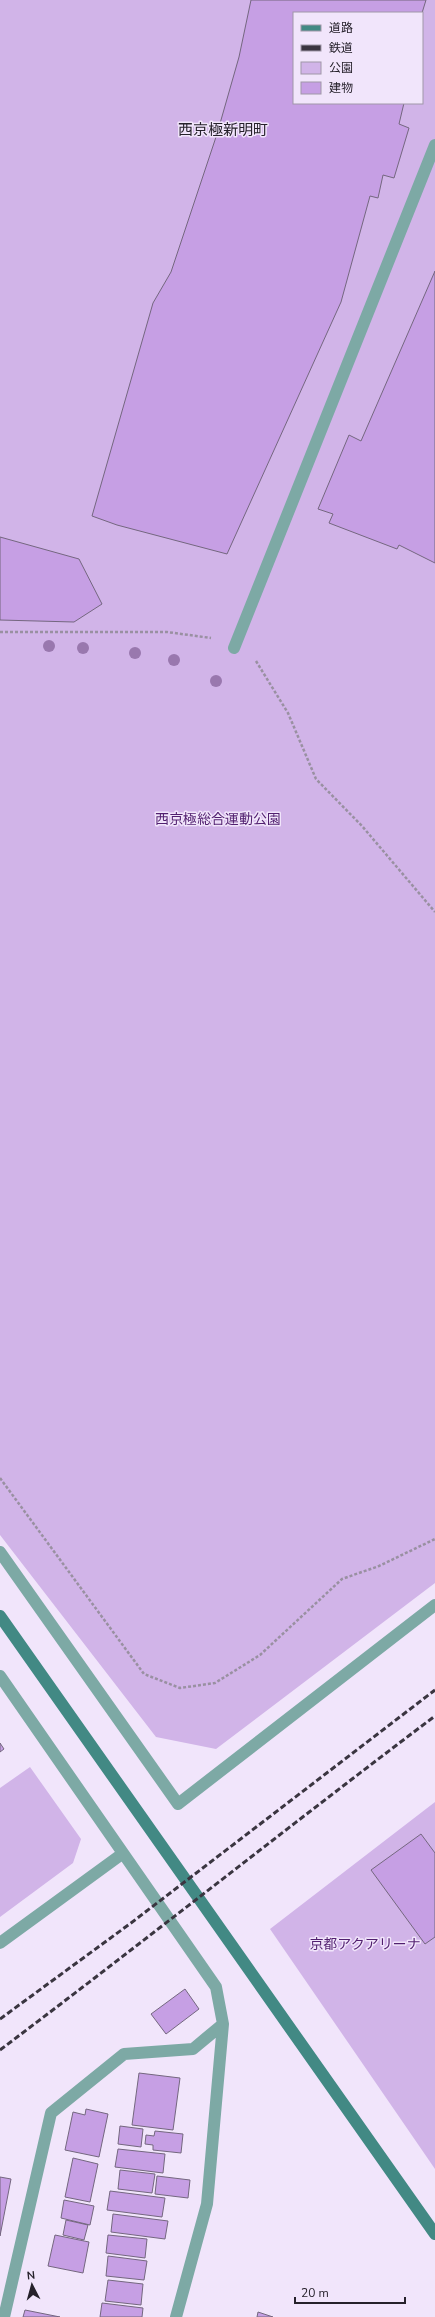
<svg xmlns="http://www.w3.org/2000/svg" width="435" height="2317" font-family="'Nunito Sans','Noto Sans JP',sans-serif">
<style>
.green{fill:#d1b4e8;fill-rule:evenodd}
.building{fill:#c69fe4;stroke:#74677f}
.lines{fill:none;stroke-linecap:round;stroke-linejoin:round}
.path{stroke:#9990a1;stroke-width:2.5;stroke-dasharray:3 2;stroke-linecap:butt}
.lane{stroke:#7da9a5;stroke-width:12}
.street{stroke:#7da9a5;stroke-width:12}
.secondary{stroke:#428984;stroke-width:12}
.rail{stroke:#3a3540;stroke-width:3;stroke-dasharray:6 3;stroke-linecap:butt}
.tree{fill:#9978ae}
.labels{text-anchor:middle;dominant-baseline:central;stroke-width:3;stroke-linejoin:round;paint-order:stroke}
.park-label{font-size:14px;fill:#511f6f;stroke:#f1e5fb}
.neighbourhood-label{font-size:15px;fill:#26212b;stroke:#f1e5fb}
</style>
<rect width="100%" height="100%" fill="#f1e5fb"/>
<path class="green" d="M0,0h435v1583l-219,166 -60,-12 -156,-202zM294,13h128v90h-128z
M30,1767l51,72 -8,24 -73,54v-129z
M435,1802v367l-165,-240z"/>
<path class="building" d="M251,0h175l-4,13h-128v90h110l-5,21 10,4 -15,50 -11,-3 -5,23 -8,-2 -29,106 -114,252 -110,-29 -25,-9 61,-213 18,-31 46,-138 22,-77z
M435,271v292l-36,-18 -2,4 -68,-26 4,-9 -15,-5 31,-74 12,6z
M0,537l79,22 23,45 -28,18 -74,-2z
M0,1743l4,6 -4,3z
M421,1834l14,19v84l-10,7 -54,-74z
M185,1989l14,20 -33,25 -15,-20z
M139,2073l41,5 -7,52 -41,-5z
M86,2109l22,5 -9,43 -34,-7 8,-38 12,3z
M120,2126l23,3 -2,18 -23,-3z
M155,2131l28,3 -2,19 -28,-3v-5l-8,-1 1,-9 8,1z
M118,2149l47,5 -2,19 -48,-6z
M73,2158l25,6 -8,38 -25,-5z
M120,2170l35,4 -3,19 -34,-4z
M157,2176l33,4 -2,18 -33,-4z
M0,2177l11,2 -11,57z
M110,2191l55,7 -3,19 -55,-7z
M64,2200l30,6 -4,19 -29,-7z
M113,2214l55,7 -3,18 -54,-7z
M66,2220l22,5 -4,15 -21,-5z
M55,2235l34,7 -6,31 -35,-7z
M108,2235l39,4 -2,19 -39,-5z
M108,2256l39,5 -3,19 -38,-4z
M108,2280l35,4 -2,21 -36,-4z
M102,2303l41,5 -1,9h-42z
M25,2310l35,7h-37z
M258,2312l15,5h-16z"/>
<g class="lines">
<path class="path" d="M0,632h167l44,6
M256,661l32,52 28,66 46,47 73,86
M0,1478l144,196 36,14 35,-5 45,-28 82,-76 37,-13 56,-27"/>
<path class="lane" d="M234,648l201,-503"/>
<path class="street" d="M0,1552l178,252 257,-199
M0,1676l216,311 7,37 -16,180 -31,113
M0,1943l122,-89
M4,2317l47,-204 73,-59 69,-5 30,-25"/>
<path class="secondary" d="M0,1616l435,618"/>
<path class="rail" d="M0,2019l131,-96 304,-233
M0,2050c146,-110 289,-224 435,-334"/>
</g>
<g class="tree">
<circle cx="49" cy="646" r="6"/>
<circle cx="83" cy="648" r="6"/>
<circle cx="135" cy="653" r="6"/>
<circle cx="174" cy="660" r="6"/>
<circle cx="216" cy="681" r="6"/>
</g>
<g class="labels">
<g class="park-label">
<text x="218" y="819">西京極総合運動公園</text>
<text x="365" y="1944">京都アクアリーナ</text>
</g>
<g class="neighbourhood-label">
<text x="223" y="130">西京極新明町</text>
</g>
</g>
<rect x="293" y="12" width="130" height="92" fill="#f1e5fb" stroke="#a097a8"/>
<rect x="301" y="25" width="20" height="6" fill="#428984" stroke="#a097a8"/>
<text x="329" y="32" font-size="12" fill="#26212b">道路</text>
<rect x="301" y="45" width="20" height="6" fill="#3a3540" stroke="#a097a8"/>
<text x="329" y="52" font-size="12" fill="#26212b">鉄道</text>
<rect x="301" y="62" width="20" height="12" fill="#d1b4e8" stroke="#a097a8"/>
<text x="329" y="72" font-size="12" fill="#26212b">公園</text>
<rect x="301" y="82" width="20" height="12" fill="#c69fe4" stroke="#a097a8"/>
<text x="329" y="92" font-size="12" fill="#26212b">建物</text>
<g transform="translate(32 2285) rotate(354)" stroke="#f1e5fb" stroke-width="3" paint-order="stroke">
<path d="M0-3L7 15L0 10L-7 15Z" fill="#26212b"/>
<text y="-6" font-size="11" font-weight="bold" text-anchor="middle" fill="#26212b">N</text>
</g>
<path d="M295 2297v6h110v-6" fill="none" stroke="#26212b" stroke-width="2"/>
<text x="301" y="2297" font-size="12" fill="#26212b" stroke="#f1e5fb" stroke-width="3" paint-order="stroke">20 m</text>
</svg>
